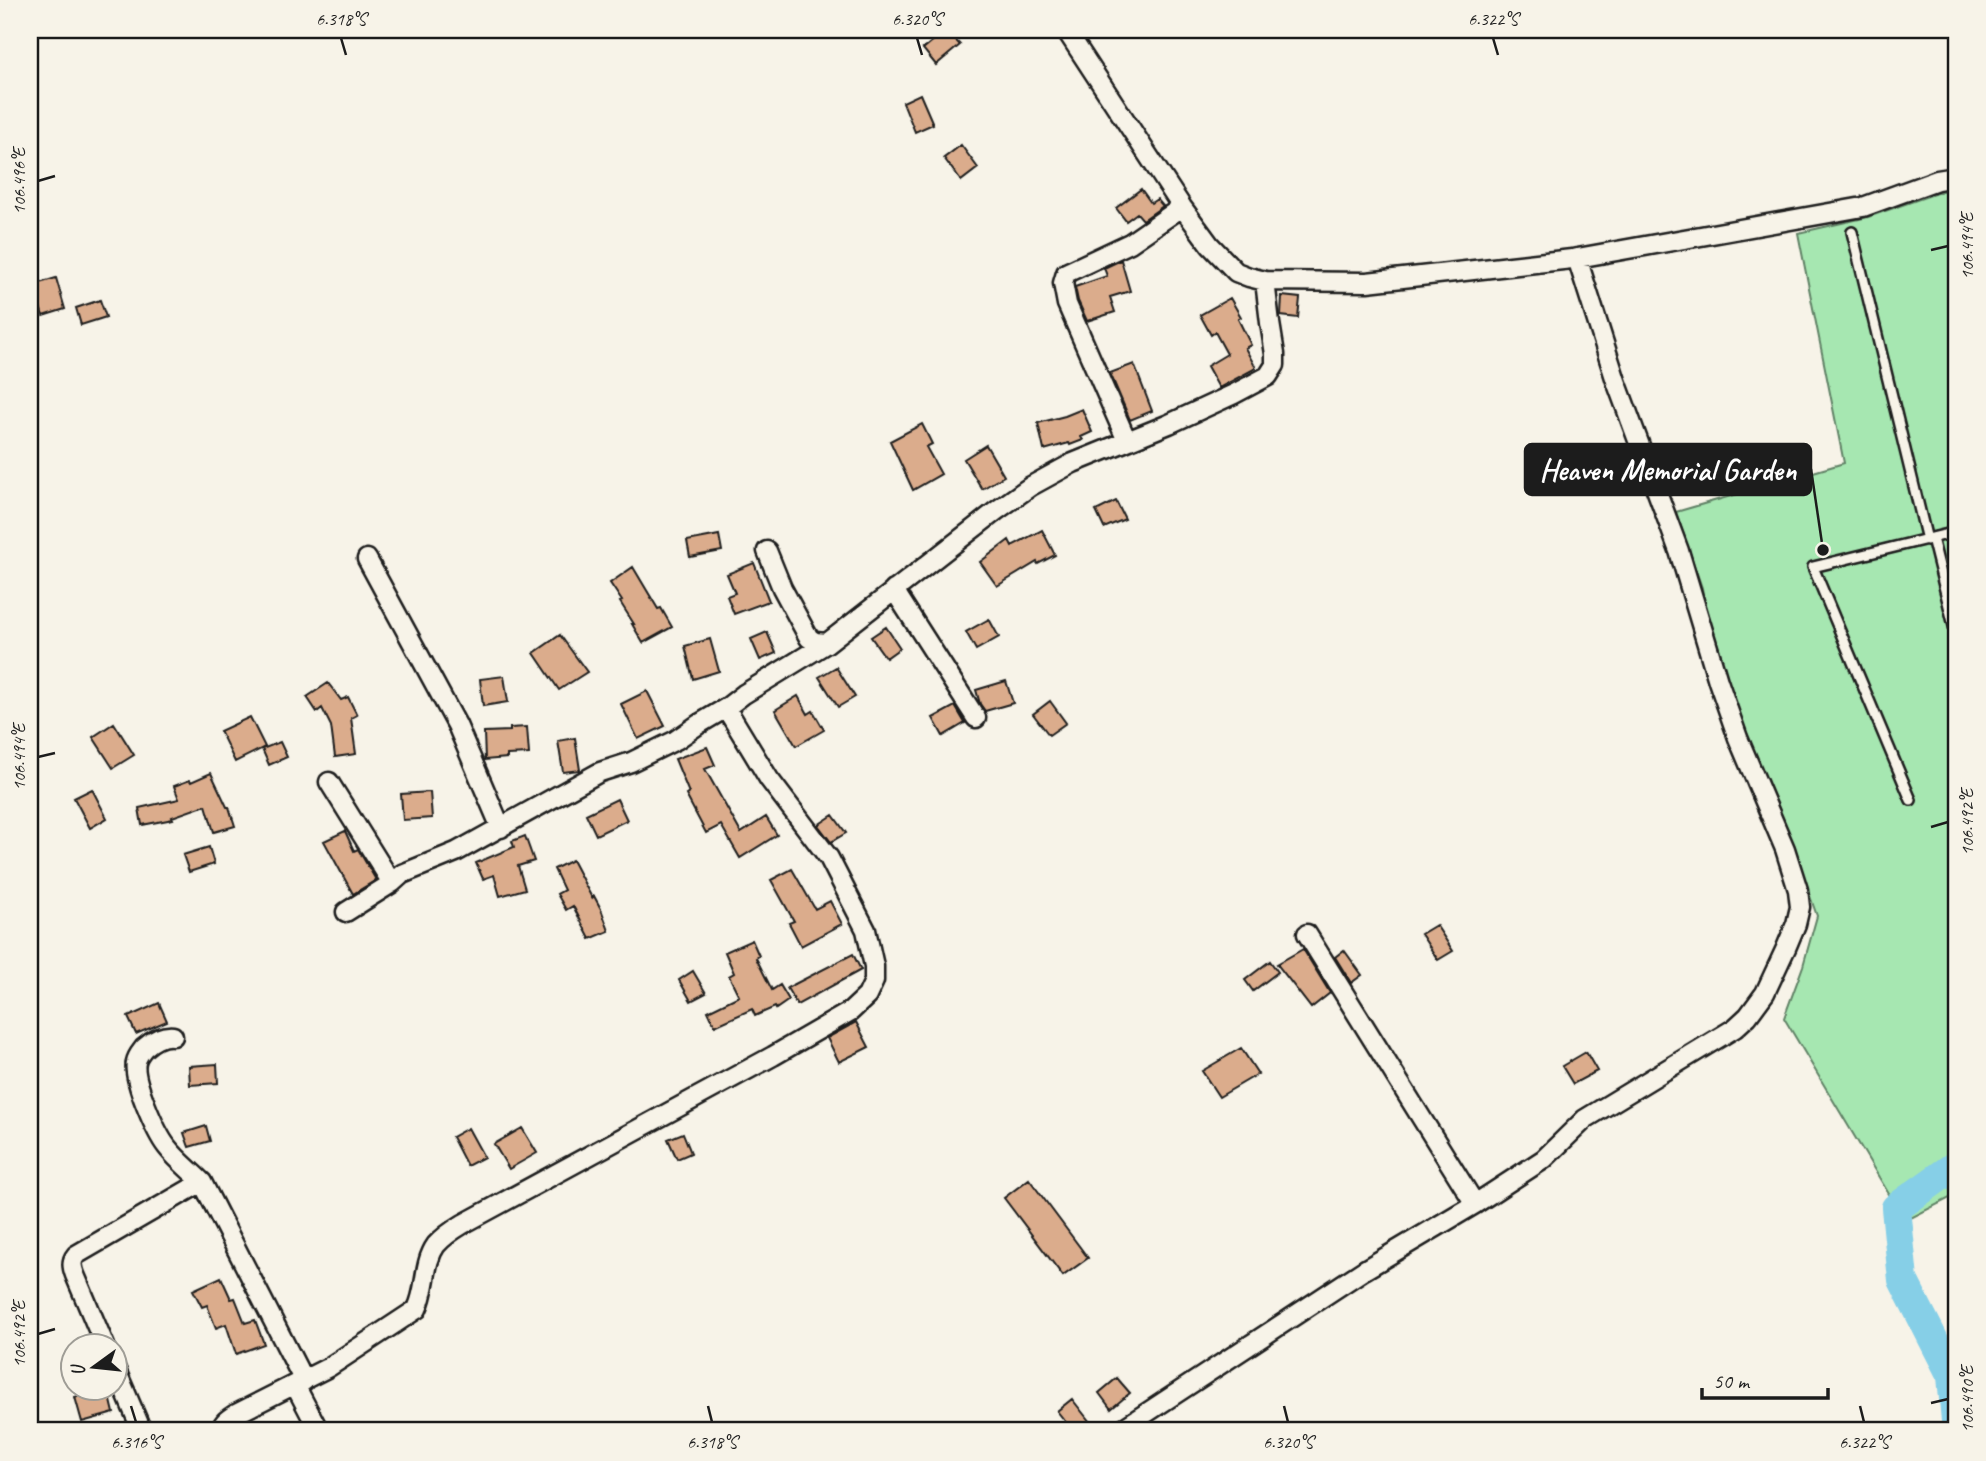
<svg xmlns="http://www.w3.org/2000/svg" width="1986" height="1461" font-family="Caveat,sans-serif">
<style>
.green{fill:#a6e7b1;stroke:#618266;stroke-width:2}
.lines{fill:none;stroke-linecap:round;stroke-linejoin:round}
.river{stroke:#86cfe7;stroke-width:30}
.building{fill:#dbac8c;stroke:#1c1c1c;stroke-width:2}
.lane-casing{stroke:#1c1c1c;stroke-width:14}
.street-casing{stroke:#1c1c1c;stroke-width:23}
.lane{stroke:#f7f3e8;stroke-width:9}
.street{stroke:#f7f3e8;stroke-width:18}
.ticks{fill:none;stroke:#1c1c1c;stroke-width:2.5}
.leader{fill:none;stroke:#1c1c1c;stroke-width:2.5}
.callout-dot{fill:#1c1c1c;stroke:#f7f3e8;stroke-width:2.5}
.callout{fill:#1c1c1c;stroke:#1c1c1c;stroke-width:2.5}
.callout-label{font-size:30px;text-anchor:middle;font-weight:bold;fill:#fff}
.neatline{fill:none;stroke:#1c1c1c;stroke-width:2.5}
.ticks-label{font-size:18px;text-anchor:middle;fill:#1c1c1c}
</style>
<rect width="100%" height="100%" fill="#f7f3e8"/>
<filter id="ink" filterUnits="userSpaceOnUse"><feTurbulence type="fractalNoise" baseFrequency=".0143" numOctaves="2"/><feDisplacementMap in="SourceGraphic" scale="14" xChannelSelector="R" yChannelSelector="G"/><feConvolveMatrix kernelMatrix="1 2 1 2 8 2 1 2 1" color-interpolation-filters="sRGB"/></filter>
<g filter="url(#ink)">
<path class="green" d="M1948,189h8v1006l-51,26 -121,-203 19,-52 14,-50 -7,-20 -97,-235 -11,-73 -26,-76 168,-49 -46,-230 70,-16z"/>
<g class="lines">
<path class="river" d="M1956,1165l-60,43 7,72 49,96 4,45"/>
</g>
<path class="building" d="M946,30l14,15 -24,20 -13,-16z
M920,94l13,30 -18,8 -12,-30z
M961,145l17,23 -17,13 -17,-23z
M1141,189l10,14 6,-4 6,7 -20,14 -6,-7 -11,8 -10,-13z
M1121,260l9,31 -20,6 5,15 -28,9 -9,-20 -3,-14 32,-11 -3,-8z
M56,278l9,31 -22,7 -10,-31z
M1282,296l18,2 -2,20 -17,-2z
M1230,298l11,19 -3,2 13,26 -6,3 11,20 -37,20 -12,-22 20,-12 -12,-22 -4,3 -11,-20z
M100,300l6,17 -25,8 -5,-17z
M1134,364l18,47 -22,9 -20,-47z
M1082,409l10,23 -11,5 2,3 -13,5 -1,-2 -25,7 -6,-27 27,-7z
M922,424l10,20 -6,3 15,27 -28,16 -23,-49z
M986,445l18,31 -22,13 -18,-30z
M1116,501l9,18 -21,9 -8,-17z
M1042,530l13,25 -17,9 -1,-2 -40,24 -17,-24 29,-22 3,6z
M719,535l3,16 -32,6 -3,-16z
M754,563l15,38 -35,13 -7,-18 8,-3 -8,-19z
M633,567l25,42 3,-1 11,19 -29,16 -11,-19h2l-14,-22 2,-1 -12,-18z
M989,619l10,18 -23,13 -10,-18z
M886,627l14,21 -14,10 -15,-21z
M767,632l9,21 -16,7 -9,-21z
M560,635l27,37 -28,18 -25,-37z
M710,639l9,32 -26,8 -8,-33z
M836,667l19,30 -17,10 -19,-30z
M504,676l4,26 -25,4 -3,-27z
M1006,681l7,22 -28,8 -5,-7 -4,-14z
M328,683l13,17 7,-3 9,18 -6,3 5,36 -21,3 -4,-31 -9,-18 -5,4 -10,-15z
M647,691l18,35 -27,13 -17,-35z
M798,696l10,18 5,-3 11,19 -28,16 -21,-36z
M1050,701l16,22 -17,12 -16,-21z
M955,706l10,17 -22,13 -10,-18z
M250,717l15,30 -30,15 -15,-31z
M114,723l20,32 -21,13 -20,-31z
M527,727l2,27 -22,1v3l-22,2 -1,-28 26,-1v-3z
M575,738l5,32 -17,2 -5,-31z
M280,742l7,15 -18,8 -7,-16z
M707,747l8,18 -10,4 36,64 25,-16 11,18 -37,23 -19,-33 -15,8 -20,-38 3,-2 -14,-34z
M211,773l16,34h2l6,19 -21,6 -8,-27 -34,12 1,2 -31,6 -3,-17 40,-9 -5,-13 16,-6 1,2z
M92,789l15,29 -17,10 -16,-30z
M430,792l2,26 -29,2 -2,-26z
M617,799l10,21 -31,15 -10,-21z
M833,815l13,18 -15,9 -13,-17z
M345,831l9,20 4,-2 18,31 -23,14 -29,-53z
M525,836l9,25 -16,5 7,23 -25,7 -6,-21 -11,4 -7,-16 38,-16 -2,-6z
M209,847l5,17 -25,8 -6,-17z
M572,860l20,38 2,-2 7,13 8,22 -19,8 -17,-33 -7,4 -9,-16 7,-4 -10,-21z
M792,869l23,40 15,-8 12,23 -41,22 -12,-23 5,-2 -23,-41z
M1436,925l17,26 -15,9 -17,-26z
M752,940l7,16 -3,2 16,32 8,-5 9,15 -13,9 -1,-2 -20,9 -3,-7 -37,17 -7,-15 31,-15 -10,-20 5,-3 -9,-21z
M1303,949l27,44 -19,15 -34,-44z
M1344,950l18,25 -11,8 -16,-26z
M853,954l8,16 -64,35 -10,-17z
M1270,961l8,11 -25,19 -8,-11z
M693,971l13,22 -15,8 -12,-21z
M159,1003l8,18 -31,13 -8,-17z
M856,1022l13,25 -30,15 -12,-24z
M1241,1048l17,26 -39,23 -17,-26z
M1586,1052l11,19 -24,13 -11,-18z
M217,1064l1,19 -28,2 -1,-19z
M206,1126l4,15 -21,6 -5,-14z
M468,1128l16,29 -17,9 -15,-29z
M522,1128l15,25 -28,16 -15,-25z
M683,1133l8,20 -14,6 -9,-20z
M1029,1179l59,79 -25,18 -59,-78z
M221,1277l10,22 4,-1 10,25 10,-3 9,24 -28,10 -10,-30 -10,4 -9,-23 -5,2 -9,-17z
M1117,1378l13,15 -19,16 -12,-16z
M108,1388l6,25 -32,9 -7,-25z
M1072,1399l18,23 -12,9h-5l-16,-20z"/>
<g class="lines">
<g class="lane-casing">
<path id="lane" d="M1852,232l75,308
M1932,538l24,96
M1911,800l-98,-233 143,-35"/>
</g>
<g class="street-casing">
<path id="street" d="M1066,30l116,177 28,38 26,27 13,5 16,4 102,1 205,-23 291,-52 74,-27 19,-3
M1127,441l-60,-137 -4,-21 3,-10 64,-30 52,-36
M767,551l15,37 27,50 6,4 12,1 169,-132 35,-25 42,-23 96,-39 65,-30 34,-18 7,-11v-11l-5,-31 -5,-42
M367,559l90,166 44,103
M894,590l82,128
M726,708l18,-14 83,-51
M346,912l46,-29
M1307,934l168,270
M173,1036c-10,-1 -21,5 -29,12 -3,4 -7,8 -8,14 -4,17 20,71 31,85 10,13 23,23 35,35l102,199
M105,1346l-30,-71c-3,-8 -4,-14 1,-20l126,-73
M116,1370l26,61
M295,1385l24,46
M222,1431c-1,-8 6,-12 12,-16l95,-48 88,-58c10,-20 6,-46 19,-64 8,-9 17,-15 27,-21l310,-168 78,-45 16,-15 7,-15v-15l-8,-36 -37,-72 -60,-79 -43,-71 -27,16 -23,16 -45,22 -31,10 -144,80 -54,22 -10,9 -63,-101
M1119,1431l245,-161 111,-66 69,-45 41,-40 150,-91 13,-12 17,-23 21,-45 10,-24 4,-17 -2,-17 -13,-41 -47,-111 -20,-57 -39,-130 -63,-170 -39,-123"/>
</g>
<use href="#lane" class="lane"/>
<use href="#street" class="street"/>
</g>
</g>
<path class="ticks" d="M341,38l5,17M917,38l5,17M1493,38l5,17M38,181l17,-5M1931,250l17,-4M38,757l17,-4M1931,827l17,-5M38,1334l17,-5M1931,1403l17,-4M131,1406l5,16M708,1406l4,16M1284,1406l4,16M1860,1406l4,16"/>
<path class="leader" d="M1823 550L1811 469"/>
<circle class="callout-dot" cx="1823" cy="550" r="7"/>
<rect class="callout" x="1525" y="444" width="286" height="51" rx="7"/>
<g class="callout-label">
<text x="1668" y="480">Heaven Memorial Garden</text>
</g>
<rect width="1986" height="1461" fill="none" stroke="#f7f3e8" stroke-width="77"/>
<g transform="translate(94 1367) rotate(255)"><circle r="33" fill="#f7f3e8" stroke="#9f9d96" stroke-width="2"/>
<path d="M0-5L12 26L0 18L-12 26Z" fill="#1c1c1c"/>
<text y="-10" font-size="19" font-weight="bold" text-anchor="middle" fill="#1c1c1c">U</text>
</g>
<path d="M1702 1388v10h126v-10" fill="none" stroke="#1c1c1c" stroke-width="3.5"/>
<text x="1713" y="1388" font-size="21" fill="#1c1c1c" stroke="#f7f3e8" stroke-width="5" paint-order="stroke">50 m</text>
<rect x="38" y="38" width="1910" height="1384" class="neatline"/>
<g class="ticks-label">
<text x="341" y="25">6.318°S</text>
<text x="917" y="25">6.320°S</text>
<text x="1493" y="25">6.322°S</text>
<text transform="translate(19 181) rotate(-90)" y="6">106.496°E</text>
<text transform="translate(1967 246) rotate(-90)" y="6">106.494°E</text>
<text transform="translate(19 757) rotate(-90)" y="6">106.494°E</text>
<text transform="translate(1967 822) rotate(-90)" y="6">106.492°E</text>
<text transform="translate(19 1334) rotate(-90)" y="6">106.492°E</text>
<text transform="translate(1967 1399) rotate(-90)" y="6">106.490°E</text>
<text x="136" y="1448">6.316°S</text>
<text x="712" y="1448">6.318°S</text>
<text x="1288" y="1448">6.320°S</text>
<text x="1864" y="1448">6.322°S</text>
</g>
</svg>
